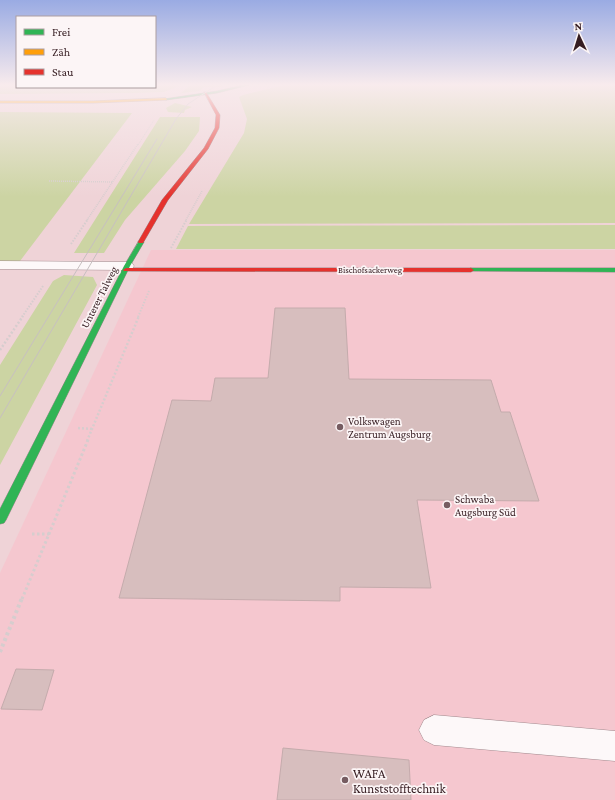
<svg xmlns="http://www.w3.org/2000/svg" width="615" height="800" font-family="'Crimson Pro',serif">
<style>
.built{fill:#f5c7cf}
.green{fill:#ccd4a3}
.building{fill:#d7bebe;stroke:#c4abac}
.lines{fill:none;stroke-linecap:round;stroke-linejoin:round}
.lane-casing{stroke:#a18a8e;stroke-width:1}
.fast-casing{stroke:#a18a8e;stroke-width:1}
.slow-casing{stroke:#a18a8e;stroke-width:1}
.jam-casing{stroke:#a18a8e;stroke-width:1}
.path-far5{stroke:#d6cdce;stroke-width:1;stroke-dasharray:1 1;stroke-linecap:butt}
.path-far4{stroke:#d6cdce;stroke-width:1.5;stroke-dasharray:1 1;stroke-linecap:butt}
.path-far3{stroke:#d6cdce;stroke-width:2;stroke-dasharray:1.5 1.5;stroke-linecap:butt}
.path-far2{stroke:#d6cdce;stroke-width:2.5;stroke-dasharray:2 2;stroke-linecap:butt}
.path-far1{stroke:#d6cdce;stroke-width:3;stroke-dasharray:2.5 2.5;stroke-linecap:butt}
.path{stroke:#d6cdce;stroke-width:4;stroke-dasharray:3 3;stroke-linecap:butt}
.lane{fill:#fdf8f9;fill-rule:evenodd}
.fast{fill:#30b455;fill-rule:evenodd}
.slow{fill:#ff9f0a;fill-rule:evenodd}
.jam{fill:#e5322d;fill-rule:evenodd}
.tram{stroke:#c7bfc0;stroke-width:1}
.poi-dot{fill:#765c61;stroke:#fcf5f6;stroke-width:1.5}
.labels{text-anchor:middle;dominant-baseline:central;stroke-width:3.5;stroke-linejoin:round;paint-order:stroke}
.far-street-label{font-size:9px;fill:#351c21;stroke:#fcf5f6}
.street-label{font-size:11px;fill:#351c21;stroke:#fcf5f6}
.poi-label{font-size:11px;fill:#351c21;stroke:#fcf5f6;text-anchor:start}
.near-poi-label{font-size:13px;fill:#351c21;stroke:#fcf5f6;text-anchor:start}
</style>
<rect width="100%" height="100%" fill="#efd3d7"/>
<path class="built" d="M151,250h464v550h-615v-227z"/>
<path class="green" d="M0,85h17v2h138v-2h26l-17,7 -29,1 -135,1z
M191,85h31l1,2h-19l-5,4 -18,2z
M284,85h331v138l-426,1 55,-91 3,-14 -8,-22 4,-2z
M175,103l17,4 -7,3 -1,3 -16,-1 -2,-4z
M0,112l132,1 -115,152h-17z
M160,117h40l-1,14 -14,20 -60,69 -21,33h-30z
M615,225v24h-439l12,-23z
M64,275l29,2 4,8 -97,180v-100l53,-84z"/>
<path class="building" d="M275,308h70l4,71 142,1 10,32h9l29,89 -122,-1 14,88 -91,-1v14l-221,-3 53,-198 39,1 4,-23h53z
M16,669l38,1 -12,40 -41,-1z
M283,748l126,12 2,40h-134z"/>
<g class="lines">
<g class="lane-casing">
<path id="lane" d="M0,261l127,1 5,1 2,3 -2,3 -5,1 -127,-1z
M434,715l181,16v30l-181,-16 -10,-5 -5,-10 5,-10z"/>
</g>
<g class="fast-casing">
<path id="fast" d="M243,85h6l-32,8 -51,7 -2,-1 53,-8z
M139,241l5,1 -14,24 -124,254 -2,3 -4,1v-15l124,-243z
M471,268h144v4l-146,-1 -1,-1z"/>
</g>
<g class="slow-casing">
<path id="slow" d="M166,98l1,2 -74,3h-93v-2h93z"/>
</g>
<g class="jam-casing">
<path id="jam" d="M204,92h2l14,23 -1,13 -11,21 -40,51 -25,43h-4l-1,-1 24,-42 42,-52 11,-20 1,-13z
M126,268h345l3,2 -3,2 -347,-1 -1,-1z"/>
</g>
<path class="path-far5" d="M267,88l13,-3
M138,145l16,-25"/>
<path class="path-far4" d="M49,181l64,1
M87,220l51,-76
M186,220l16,-29"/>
<path class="path-far3" d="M71,244l17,-25
M171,248l16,-29
M22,317l21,-31
M138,317l11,-26"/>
<path class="path-far2" d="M0,350l23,-34
M78,428l14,1
M87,441l52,-125"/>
<path class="path-far1" d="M32,534h17
M22,599l66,-159"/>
<path class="path" d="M0,652l22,-54"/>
<use href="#lane" class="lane"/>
<use href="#fast" class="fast"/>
<use href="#slow" class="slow"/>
<use href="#jam" class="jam"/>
<path class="tram" d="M0,87h17
M0,396l157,-257
M0,418l176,-299 12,-15 29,-19"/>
</g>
<linearGradient id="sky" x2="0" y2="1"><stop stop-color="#9aabe3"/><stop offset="0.43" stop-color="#f8ebed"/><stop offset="1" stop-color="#f8ebed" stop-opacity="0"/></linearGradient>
<rect width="615" height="197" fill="url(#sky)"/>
<g class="poi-dot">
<circle cx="340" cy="427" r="4"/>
<circle cx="447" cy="505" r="4"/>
<circle cx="345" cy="780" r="4"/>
</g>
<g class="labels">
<g class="far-street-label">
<text x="370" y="270">Bischofsackerweg</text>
</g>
<g class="street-label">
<text transform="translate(99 297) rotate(-63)">Unterer Talweg</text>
</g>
<g class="poi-label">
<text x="348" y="421">Volkswagen<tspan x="348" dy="13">Zentrum Augsburg</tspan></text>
<text x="455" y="499">Schwaba<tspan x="455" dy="13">Augsburg Süd</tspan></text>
</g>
<g class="near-poi-label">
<text x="353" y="773">WAFA<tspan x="353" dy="15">Kunststofftechnik</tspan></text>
</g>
</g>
<rect x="16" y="16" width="140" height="72" fill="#fcf5f6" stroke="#ac9ea1"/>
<rect x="24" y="29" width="20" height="6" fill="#30b455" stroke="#ac9ea1"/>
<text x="52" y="36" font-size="12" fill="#351c21">Frei</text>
<rect x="24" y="49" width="20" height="6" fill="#ff9f0a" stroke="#ac9ea1"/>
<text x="52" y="56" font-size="12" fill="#351c21">Zäh</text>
<rect x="24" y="69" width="20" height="6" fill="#e5322d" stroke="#ac9ea1"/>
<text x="52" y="76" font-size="12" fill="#351c21">Stau</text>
<g transform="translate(579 36) rotate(356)" stroke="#fcf5f6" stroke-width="3" paint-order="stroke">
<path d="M0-3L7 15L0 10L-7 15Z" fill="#351c21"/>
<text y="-6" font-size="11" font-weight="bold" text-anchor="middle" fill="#351c21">N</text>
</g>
</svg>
